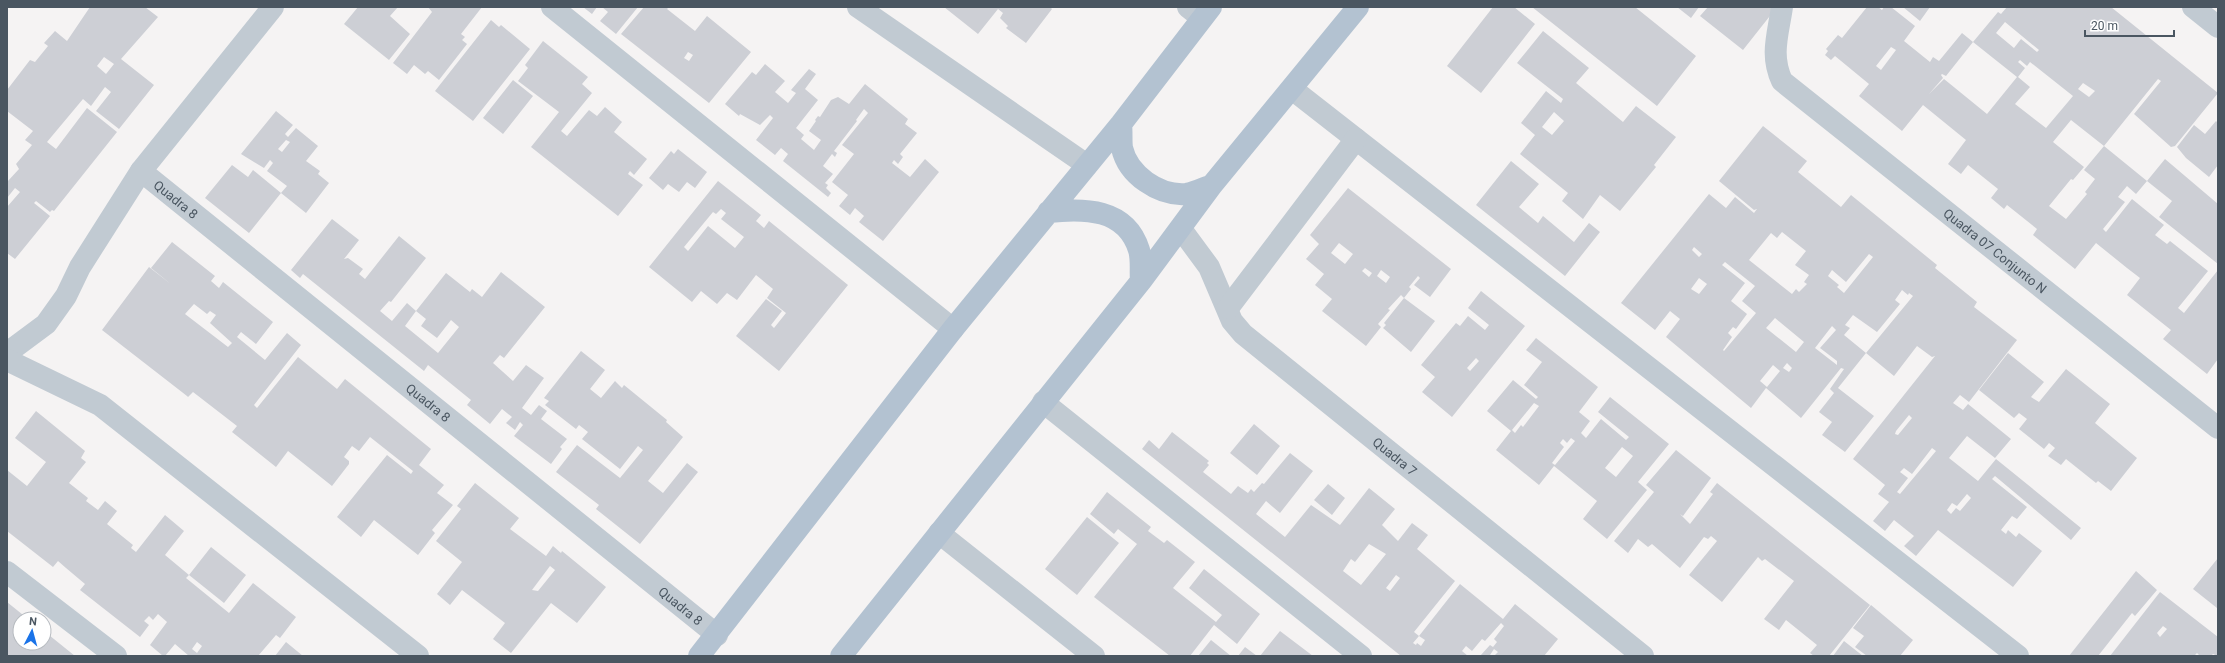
<svg xmlns="http://www.w3.org/2000/svg" width="2225" height="663" font-family="Roboto,sans-serif">
<style>
.building{fill:#cdcfd5;fill-rule:evenodd}
.lines{fill:none;stroke-linecap:round;stroke-linejoin:round}
.minor{stroke:#c1cad2;stroke-width:22}
.major{stroke:#b3c2d1;stroke-width:22}
.labels{text-anchor:middle;dominant-baseline:central;stroke-width:3;stroke-linejoin:round;paint-order:stroke}
.street-label{font-size:13px;fill:#4a5661;stroke:#fff}
</style>
<rect width="100%" height="100%" fill="#f5f3f3"/>
<path class="building" d="M90,7h55l13,10 -37,42 33,26 -35,44 -23,-18 15,-19 -6,-5 -14,19 -8,-7 -36,43 9,7 31,-41 30,24 -63,79 -2,-1 -2,2 -14,-11 -2,2 16,13 -35,43 -8,-6v-46l13,-15 -5,-4 -8,10v-16l12,-13 -3,-5 16,-19 -7,-5 8,-9 -26,-20v-21l23,-30 5,2 13,-16 -4,-3 11,-12 12,10zM104,57l10,7 -8,10 -9,-8z
M358,7h40l-8,9 20,18 -21,26 -45,-36z
M428,7h54l-21,27 4,3 -3,3 5,4 -28,36 -11,-9 -3,3 -11,-9 -7,9 -14,-11 39,-51z
M583,7h14l-5,7z
M602,7h36l-22,27 -16,-13 8,-9z
M644,7h25l-2,2 28,22 12,-15 44,36 -42,51 -88,-69zM688,52l5,3 -4,6 -5,-3z
M944,7h106l2,2 -26,34 -20,-15 2,-2 -8,-8 3,-5 -5,-4 -20,25z
M1493,7h21l21,17 -54,69 -34,-27z
M1532,7h103l61,49 -39,50z
M1677,7h22l-8,11z
M1708,7h69l-34,43 -43,-34z
M1867,7h11l4,3 2,-3h7l24,19 -11,15 26,21 3,-5 6,4 23,-28 11,9 -27,34 -4,-2 -1,1 2,3 -14,16 15,-15 43,35 30,-37 -44,-35 25,-30 3,2 6,-7h104l107,86 -43,53 -4,1 -37,-33 27,-33 -3,-2 -54,67 43,35 18,-22 53,45v60l-59,-47 13,-16 -25,-20 -11,13 -9,-8 -9,11 7,5 -22,27 3,3 26,-33 32,26 -9,10 12,9 3,-3 38,30 -30,37 6,5 34,-43v89l-11,15 -44,-35 8,-9 -44,-35 13,-17 -13,-10 -31,-25 -21,26 -42,-34 4,-6 -30,-24 -3,4 -13,-11 7,-9 -30,-24 -7,9 -13,-10 18,-24 -43,-35 -21,26 -43,-35 10,-12 -34,-28 -4,4 -6,-5 3,-4 -2,-2 12,-14 4,3zM2005,22l34,28 -2,2 -16,-13 -7,9 -18,-15zM1891,47l5,3 -15,20 -5,-4zM2020,60l7,6 3,-4 43,34 -27,32 -31,-24 15,-17 -12,-10 7,-9 -7,-6zM2083,83l12,8 -6,6 -11,-8zM2071,120l33,26 -20,24 11,9 -10,13 2,2 -21,25 -17,-13 22,-27 2,1 11,-13 -31,-25z
M1903,7h27l-10,14z
M491,20l8,7 2,-2 29,24 -57,72 -38,-30z
M1543,31l46,37 -13,15 47,39 13,-16 40,31 -22,28 2,2 -36,44 -20,-16 -17,24 -21,-18 6,-8 -48,-39 15,-19 -14,-12 25,-32 15,12 2,-4 -46,-36zM1554,112l10,9 -12,14 -10,-8z
M543,41l45,36 -6,7 10,9 -31,38 6,5 22,-26 8,6 8,-9 17,15 -8,10 33,27 -13,16 -4,-4 -2,3 15,11 -25,31 -87,-69 28,-35 -41,-31 10,-13 -3,-3z
M765,64l20,17 -10,11 13,11 8,-10 -5,-3 18,-21 7,5 -11,15 13,11 -22,28 8,7 -3,4 13,11 7,-10 -12,-9 7,-10 -1,-1 3,-4 2,1 11,-17 7,-3 11,7 16,-20 43,35 -3,5 12,9 -17,21 3,3 -5,7 -4,-4 -2,3 18,14 15,-18 14,13 -56,69 -24,-19 5,-6 -9,-8 -5,7 -11,-9 9,-11 -16,-13 22,-28 -12,-9 26,-32 -4,-4 -8,11 1,1 -23,30 3,2 -2,4 -3,-3 -9,12 10,8 -8,9 3,2 -2,3 5,5 -3,4 -45,-36 5,-7 -7,-6 -6,7 -19,-15 17,-22 -3,-3 -10,10 -20,-11 -1,2 -14,-12 27,-32 4,3z
M513,80l20,16 -30,38 -20,-16z
M276,111l17,14 -8,9 3,3 8,-9 22,18 -12,15 14,10 -2,3 11,9 -23,30 -25,-20 6,-7 -20,-15 6,-8 -3,-3 -6,8 -23,-14zM286,140l4,2 -8,10 -4,-3z
M2216,121l2,2v42l-9,12 -23,-19 -9,-11 17,-22 11,9z
M1763,126l44,35 -9,11 43,35 10,-12 86,70 -2,3 42,34 -3,5 43,33 -48,62 -9,-7 -7,8 10,7 5,-6 43,35 -16,19 -28,-22 -18,22 29,23 18,-22 85,69 -10,12 -76,-64 -3,3 35,28 -10,12 -5,-3 -11,14 5,4 2,-4 8,7 3,-4 23,18 -29,36 -75,-57 -22,26 -12,-10 10,-10 -20,-16 -9,11 -12,-10 16,-19 -11,-8 7,-9 -32,-26 82,-103 -3,1 -15,-11 -23,30 -28,-23 47,-57 -4,-3 -1,2 -6,-5 -7,10 5,4 -23,28 -24,-17 -8,10 5,3 -6,7 22,18 -28,35 36,28 -29,36 -23,-17 10,-13 -13,-10 15,-19 -4,-4 14,-20 -3,-1 -40,50 -35,-30 -15,20 -85,-71 14,-18 -10,-8 -15,19 -34,-27 88,-109 17,14 9,-11 19,16 3,-4 -3,1 -35,-29zM1782,232l24,19 -11,14 14,10 -5,7 3,2 -8,8 -3,-3 -4,5 -43,-34 22,-27 6,5zM1694,247l8,7 -3,3 -7,-7zM1869,254l4,3 -29,36 -7,-6 2,-2 -11,-9 4,-6 14,12zM1725,262l30,24 -13,15 14,12 -32,38 -1,-1 9,-13 -4,-4 5,-6 3,2 11,-15 -16,-13 14,-18 -23,-18zM1699,278l8,6 -8,10 -8,-5zM1775,318l29,24 -8,10 -30,-24zM1832,326l4,4 -16,18 17,13v4l-22,-17zM1787,363l5,5 -3,4 -6,-4zM1773,365l7,6 -13,16 -7,-6zM1909,415l3,3 -14,17 -3,-1 1,-3zM1932,448l4,3 -36,43 -3,-2 11,-14 -8,-6 4,-4 8,6zM1967,494l4,4 -11,13 -4,-3 -5,6 -4,-4 5,-7 5,3z
M678,149l29,23 -12,16 -8,-6 -8,10 -11,-8 -5,6 -14,-12 22,-27 3,3z
M1511,161l28,23 -20,23 19,16 5,-7 31,26 15,-19 11,9 -35,44 -89,-71z
M232,165l16,12 5,-7 28,23 -32,40 -44,-35z
M718,181l43,34 -5,6 8,7 5,-7 79,64 -69,86 -43,-35 30,-37 16,12 -11,14 3,3 12,-15 -19,-15 6,-9 -17,-14 -19,25 -10,-7 -10,11 -16,-13 -9,11 -43,-35zM721,209l5,4 -5,6 23,18 -9,11 -27,-22 -20,25 -4,-4 29,-35 3,2z
M1348,188l103,81 -21,28 -16,-12 6,-7 -2,-2 -9,11 2,2 -7,9 -3,-3 -13,14 2,1 -12,14 3,3 -15,19 -44,-35 10,-12 -17,-14 9,-11 -18,-15 13,-15 -9,-9zM1339,243l14,11 -8,10 -14,-11zM1365,268l7,5 -3,4 -7,-6zM1381,270l9,7 -4,6 -9,-7z
M332,219l27,21 -15,19 4,-1 15,11 -4,5 6,5 34,-43 27,22 -35,44 -2,-1 -9,10 12,10 15,-18 9,8 -11,15 33,27 21,-26 -8,-7 -14,18 -16,-12 5,-7 -10,-8 30,-38 24,19 2,-3 10,8 19,-25 44,35 -41,51 -4,-3 -7,8 20,18 13,-16 18,13 -22,30 9,7 8,-10 8,6 -6,8 26,20 -7,8 2,2 -11,15 -37,-28 9,-11 -3,-3 -5,8 -9,-7 6,-6 -10,-8 -12,15 -23,-19 4,-5 -43,-35 -4,6 -121,-97 -3,4 -9,-8z
M172,242l43,34 -4,5 8,7 4,-6 50,40 -17,22 -15,-12 -4,5 28,23 22,-27 14,12 -47,60 3,3 41,-51 39,32 8,-10 86,70 -12,16 25,20 -7,8 16,12 -21,25 3,3 -17,22 -44,-35 -13,17 -24,-20 50,-62 24,19 2,-3 -43,-34 -11,14 -7,-5 -8,11 5,4v3l-17,22 -44,-35 -12,16 -44,-35 5,-6 -44,-34 -5,5 -1,-1 -85,-66 47,-63 23,18 -21,-17zM194,304l13,10 3,-3 6,4 -6,8 22,20 -4,4 -43,-33z
M1481,291l44,35 -73,91 -30,-25 13,-15 -14,-12 35,-42 4,3 8,-10 17,14 4,-5 -21,-17zM1476,358l3,3 -9,10 -3,-3z
M1404,298l31,23 -24,31 -28,-24 3,-3 -2,-2z
M1536,338l62,49 -19,25 11,9 -9,12 5,5 15,-19 25,21 3,-3 -31,-25 12,-15 59,47 -31,38 9,8 -40,49 -24,-20 14,-18 -43,-35 -15,19 -43,-35 15,-19 -24,-20 26,-31 23,19 2,-2 -14,-12 18,-23 -16,-12zM1534,403l5,3 -16,21 -2,-2 -6,8 -3,-3zM1571,438l4,3 -20,24 -3,-2 12,-16 -4,-4 3,-4 4,4zM1622,447l11,9 -17,21 -11,-9z
M581,351l24,19 -15,19 11,9 14,-17 7,7 2,-3 43,35 -1,2 17,15 -35,44 15,12 24,-30 11,9 -58,72 -44,-35 3,-4 -43,-33 21,-27 43,33 23,-28 -5,-4 -18,23 -38,-30 6,-7 -9,-7 -3,4 -31,-24 4,-4 -5,-3z
M2008,353l36,29 -13,15 8,5 27,-33 44,35 -15,19 42,35 -26,33 -13,-10 -2,2 -30,-24 -5,6 -13,-9 7,-8 -6,-5 -5,6 -25,-20 8,-10 -8,-6 -5,5 -35,-28z
M36,411l49,40 -4,7 5,4 -17,21 19,15 -2,3 12,9 7,-9 12,10 -10,13 26,21 -2,3 5,4 29,-37 19,16 -19,24 24,20 -3,3 43,35 24,-30 43,34 -16,21 -4,-3 -18,21h-69l-14,-12 -10,12h-2l-13,-11 17,-23 -9,-8 -5,6 -4,-4 -5,5 5,4 -9,12 -60,-47 5,-6 -19,-16 -8,-7 -5,6 -46,-36v-61l20,16 19,-24 -31,-24zM197,642l5,4 -5,7 -5,-4z
M1254,424l26,22 -23,29 -27,-22z
M1172,432l37,29 -2,2 2,2 -6,7 28,22 7,-8 10,7 3,-4 3,3 8,-9 2,1 26,-31 23,18 -33,42 -14,-12 -10,13 29,23 26,-32 29,20 29,-37 26,21 -13,16 16,16 14,-18 16,12 -11,14 38,32 -41,51 5,4 -6,7 3,2 1,-2 4,3 4,-6 -6,-4 41,-52 43,35 12,-15 43,35 -14,17h-50l4,-4 -4,-3 -4,6 2,1h-12l10,-11 3,2 4,-5 -3,-3 10,-13 -3,-3 -16,18 -3,-2 -10,12 -6,-5 -4,5 6,5h-67l-259,-207 7,-9 10,9zM1369,544l17,10 -25,31 -18,-14 8,-12 4,3zM1396,575l4,3 -10,13 -4,-3z
M1676,450l35,28 -28,38 -3,-2 10,10 23,-30 -3,-2 7,-9 153,122 -41,51h-15l-4,-3 7,-8 -31,-25 -7,10 -15,-11 30,-38 -29,-22 -3,2 -4,-4 -36,45 -33,-27 28,-34 -6,-5 -3,3 -4,-2 -24,31 -28,-24 -4,3 -10,-8 -10,14 -14,-12 40,-49 -8,-7z
M475,483l44,35 -9,11 36,27 7,-10 8,7 1,-2 44,36 -29,36 -26,-20 -40,50 -18,-14 12,-16 -43,-33 -12,15 -13,-11 25,-32 -26,-21 25,-32 -4,-3zM550,566l5,4 -17,21 -6,-1z
M1328,484l17,14 -13,17 -18,-15z
M1107,492l44,35 -3,4 16,12 3,-3 28,22 -22,26 43,34 6,-7 -33,-27 15,-19 56,45 -23,30 -23,-19 -24,31h-20l-76,-59 43,-53 -19,-15 -4,5 -24,-20z
M1087,517l32,26 -42,52 -32,-26z
M211,547l35,28 -22,28 -35,-28z
M2218,558v48l-1,2 -24,-19z
M2136,571l21,19 -22,26 -3,-3 -34,43h-29z
M2160,592l58,45v19l-5,-2 -2,2h-11l-3,-3 -3,3h-84zM2163,626l4,3 -7,8 -3,-4z
M7,602l21,17h-8v24h24v-12l31,25h-68z
M1871,605l42,35 -13,16h-33l-12,-9 9,-11 -11,-8z
M1280,631l33,25h-53z
M1211,640l20,16h-33z
M1844,641l19,15h-30z
M286,642l17,14h-28z
M1245,647l12,9h-19z"/>
<g class="lines">
<g class="minor">
<path d="M552,7l401,322"/>
<path d="M858,7l229,158"/>
<path d="M1188,7l14,11"/>
<path id="s1" d="M1782,7c-4,28 -12,48 0,74l436,347"/>
<path d="M2193,7l25,20"/>
<path d="M1292,89l726,567"/>
<path id="s2" d="M141,171l576,464"/>
<path id="s3" d="M1181,229l28,38 23,54 11,13 400,322"/>
<path d="M1228,308l128,-169"/>
<path d="M7,353l39,-29 20,-28 14,-29 61,-96 132,-164"/>
<path d="M7,360l93,45 318,251"/>
<path d="M1043,402l318,254"/>
<path d="M939,533l155,123"/>
<path d="M7,572l109,84"/>
</g>
<path class="major" d="M1121,124c1,8 0,17 1,24 6,27 37,48 64,46 8,-1 18,-6 26,-9
M1048,212c36,-4 78,-4 91,38 3,9 1,22 2,31
M699,656l254,-327 168,-205 90,-117
M841,656l300,-375 71,-96 146,-178"/>
</g>
<g class="labels">
<g class="street-label">
<text stroke="none"><textPath href="#s2" startOffset="45">Quadra 8</textPath></text>
<text stroke="none"><textPath href="#s1" startOffset="348">Quadra 07 Conjunto N</textPath></text>
<text stroke="none"><textPath href="#s2" startOffset="369">Quadra 8</textPath></text>
<text stroke="none"><textPath href="#s3" startOffset="318">Quadra 7</textPath></text>
<text stroke="none"><textPath href="#s2" startOffset="693">Quadra 8</textPath></text>
</g>
</g>
<rect width="2225" height="663" fill="none" stroke="#4a5661" stroke-width="16"/>
<g transform="translate(32 631) rotate(6)"><circle r="19" fill="#ffffff" stroke="#b7bbc0"/>
<path d="M0-3L7 15L0 10L-7 15Z" fill="#1a73e8"/>
<text y="-6" font-size="11" font-weight="bold" text-anchor="middle" fill="#4a5661">N</text>
</g>
<path d="M2085 30v6h89v-6" fill="none" stroke="#4a5661" stroke-width="2"/>
<text x="2091" y="30" font-size="12" fill="#4a5661" stroke="#ffffff" stroke-width="3" paint-order="stroke">20 m</text>
</svg>
